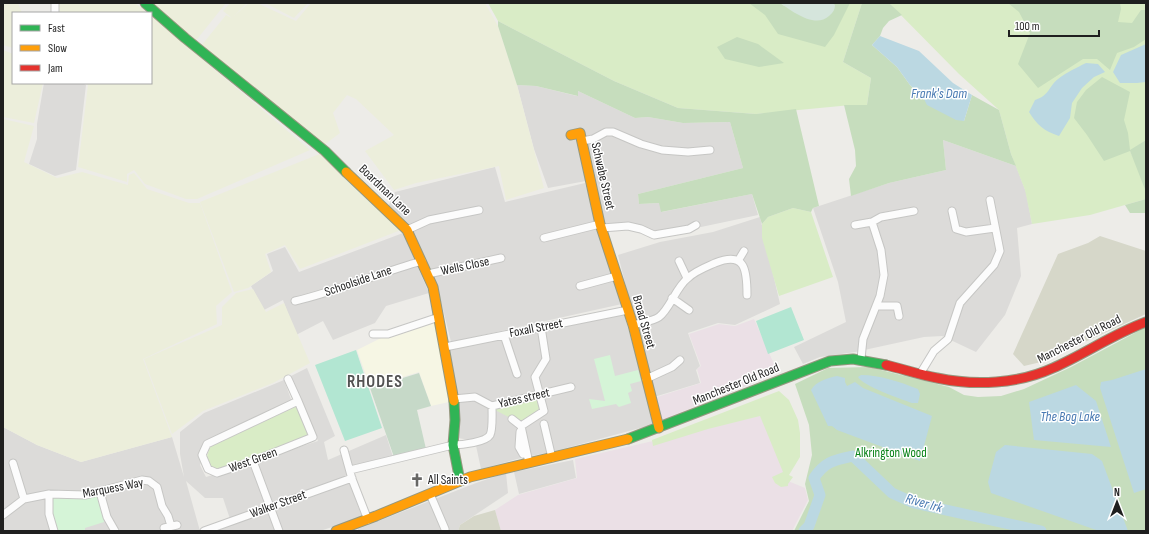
<svg xmlns="http://www.w3.org/2000/svg" width="1149" height="534" font-family="'Sofia Sans Condensed',sans-serif">
<style>
.residential{fill:#dcdbd9}
.industrial{fill:#ebe0e6}
.education{fill:#f6f6e4}
.construction{fill:#d6d7c9}
.farmland{fill:#eceedb}
.grass{fill:#d9ecc6}
.forest{fill:#c6ddbd}
.wetland{fill:#d5e5dc}
.cemetery{fill:#c6d9c8}
.park{fill:#d5f4d7}
.pitch{fill:#b2e6d2}
.water{fill:#bbd8e2}
.lines{fill:none;stroke-linecap:round;stroke-linejoin:round}
.river{stroke:#bbd8e2;stroke-width:11}
.street-casing{stroke:#c6c6c4;stroke-width:9}
.fast-casing{stroke:#95987f;stroke-width:11}
.slow-casing{stroke:#95987f;stroke-width:11}
.jam-casing{stroke:#95987f;stroke-width:11}
.street{stroke:#fcfcfc;stroke-width:7}
.fast{stroke:#30b455;stroke-width:9}
.slow{stroke:#ff9f0a;stroke-width:9}
.jam{stroke:#e5322d;stroke-width:9}
.labels{text-anchor:middle;dominant-baseline:central;stroke-width:3;stroke-linejoin:round;paint-order:stroke}
.street-label{font-size:13px;fill:#1f1f1f;stroke:#fff}
.park-label{font-size:13px;fill:#098218;stroke:#fff}
.poi-label{font-size:13px;fill:#1f1f1f;stroke:#fff;text-anchor:start}
.water-label{font-size:14px;font-style:italic;fill:#4879b2;stroke:#fff}
.district-label{font-size:17px;font-weight:bold;letter-spacing:1px;fill:#525252;stroke:#fff}
</style>
<rect width="100%" height="100%" fill="#edece8"/>
<path class="residential" d="M44,83h38l4,2 -10,85 -21,6 -26,-12 8,-25v-15z
M517,85l19,1 41,10 1,-5 57,27 13,-1 35,6 47,-1 13,46 -105,26 1,10 21,-1 2,9 90,-18 6,21 -57,12 -23,1 -26,5 -10,-8 -13,-1 -24,1 -19,-44 -38,7 -14,-39z
M943,140l73,26 10,26 6,32 -15,4 4,48 -16,39 -29,37 -34,-16 -18,1 -69,15 -35,5 -17,7 -9,-17 52,-25 -8,-40 -25,-74 76,-25 57,-13z
M495,167l10,35 80,-19 37,121 -171,38 -13,-53 -16,-38 -14,-28 -20,-16 7,-15z
M760,217l20,87 -45,21 -17,-2 -30,10 12,33 -4,4 4,13 -46,14 -36,-142 42,-13 53,-10z
M403,233l26,60 -43,13 -11,17 -42,17 -10,-19 -27,14 -13,-35 -19,10 -13,-24 22,-15 -6,-17 18,-7 14,25z
M624,314l31,110 -100,27 -38,8 -36,10 -6,-28 -17,-3 2,-29 -11,-60z
M307,368l28,68 -11,6 4,18 58,-25 7,22 -47,16 16,44 -42,14h-119l30,-9 -8,-24h-18l-19,-17 14,50h-197v-104l34,18 44,17 91,-25 12,40 -4,-23v-22l24,-19 80,-33 8,22 -84,42 -8,21 6,12 112,-36 -27,-65z
M573,460l3,18 -57,16 -5,-22z
M506,473l2,20 -48,32 -2,6h-100v-2l118,-46z"/>
<path class="industrial" d="M754,319l24,54 -119,48 -5,-23 47,-15 -4,-14 4,-3 -12,-32 30,-10 16,2z
M755,401l33,80 17,7 3,12 -16,31h-291l-6,-21 23,-15 59,-17 -2,-19 78,-18z"/>
<path class="education" d="M434,320l14,67 1,15 -18,4 -12,-34 -49,15 -13,-37 28,-14z"/>
<path class="construction" d="M1100,236l46,15v63l-105,48 -17,4 -11,-12 45,-100 30,-11z
M495,510l6,21h-43l2,-6 14,-9z"/>
<path class="farmland" d="M3,3h15l4,10h-9v35l-10,-3z
M58,3h77l12,10h-89z
M149,3h77l-32,40z
M230,3h17l-13,13 15,-13h8l39,18 15,-18h174l13,23 19,59 27,103 -38,12 -7,-34 -83,17 -22,7 -29,-39 29,-16 -38,-36 -9,-4 -14,18 7,20 -16,12 -123,-99 25,-31 6,3 -9,-7z
M265,3h43l-14,15z
M151,16l159,134 -113,49h-11l-41,-15 -11,-14 -7,4v8l-49,-15 10,-82 -3,-2h66z
M3,50l10,4v29h30l-9,40 -31,-6z
M3,119l31,7 -10,36 33,16 25,-6 46,13 1,-10 5,-2 13,16 42,14h11l32,89 -16,14 1,18 -74,35 29,78 -91,25 -44,-17 -34,-18z
M322,153l79,77 -101,39 -15,-24 -20,9 6,18 -23,16 -14,4 -34,-90z
M253,289l13,23 18,-9 26,60 -37,20 -70,28 -31,23 -28,-75 78,-34v-18l14,-14z"/>
<path class="grass" d="M488,3h374l-19,59 28,16 -4,27h-16l-95,9 -78,-6 -64,-27 -116,-60z
M882,3h264v137l-16,11c7,15 16,31 16,48l-56,16 -58,9 -7,-34 -14,-36 -12,-44 -40,-36 -70,-71z
M793,208l18,4 22,65 -54,19 -17,-58v-14l6,-7z
M779,391l10,9 9,20 2,13v24l-11,18 4,2 -5,7v2l-7,1 -6,-4 -3,-6 11,-5 -23,-56 -52,13 -55,17 -1,-6z
M538,396l4,14 -22,13 -25,-13 1,-3z
M297,406l13,31 -90,34 -8,-1 -5,-14 3,-9z"/>
<path class="forest" d="M749,3h31l4,3 51,-1 -3,-2h18l-16,32 -9,12 -47,-13 -13,-19z
M862,3h27l13,12 -13,6 -6,7 -3,8 -8,9 25,22 13,18 14,14 40,22 8,-26 27,15 12,44 5,12 -73,-26 3,30 -57,13 -38,13 -2,-17 7,-13 -1,-16 -11,-45h23l4,-27 -28,-16z
M1008,3h112l1,6 -3,13 14,1 9,-13h5v29l-12,8 -17,6 -7,17 -13,-11h-14l-45,29 -20,-24 12,-31 -11,-21z
M498,21l116,60 64,27 78,6 40,-5 23,97 -6,2 -2,4 -18,-4 -25,9 -6,7 -10,-30 -91,18 -2,-9 -20,1 -1,-10 105,-26 -13,-46 -47,1 -35,-6 -13,1 -57,-27v5l-42,-10 -19,-1 -19,-59z
M737,37l21,7 26,19 -25,4 -34,-8 -8,-12z
M1102,77l28,15 -6,28 4,13 2,17 16,-10v52l-16,-41 -26,10 -17,-26 -13,-17 3,-16 9,-12z
M1146,199v14h-16l-5,-8z
M1146,327v204h-352l15,-30 -4,-17 7,-29 -3,-30 -14,-41 33,-16 41,-1 80,20 15,8 14,2 23,-1 23,-7 47,-22z"/>
<path class="wetland" d="M780,3h52l3,2c0,4 -2,8 -6,11 -14,13 -37,-5 -49,-13z"/>
<path class="cemetery" d="M419,373l12,33 -14,4 9,39 -32,8 -24,-69z"/>
<path class="park" d="M610,355l5,21 23,-6 3,11 -11,3 2,7 -4,2 3,10 -12,4 -3,-3 -24,5 -3,-10 16,2 -11,-42z
M50,495h48l6,27 -19,6v2l-4,1h-25l-6,-19z"/>
<path class="pitch" d="M791,307l13,33 -36,14 -12,-33z
M356,350l26,78 -37,13 -30,-76z"/>
<path class="water" d="M880,36l39,15 34,32 19,12 -8,26 -8,-1 -29,-15 -3,-6 -14,-14 -13,-18 -25,-22z
M1146,44v38l-9,1h-17l-7,-11 8,-17z
M1086,63l12,1 7,8 -11,5 -12,11 -10,15 -2,15 -11,18c-15,-5 -22,-11 -30,-24l6,-12c15,-5 13,-13 23,-21 9,-7 18,-11 28,-16z
M1146,369v120l-12,4 -34,-105 1,-6 11,-2z
M861,375c19,0 39,7 57,14l2,5 -2,9h-6c-11,-4 -49,-17 -54,-26z
M837,376l8,2v4l2,4 8,-4 8,6 69,28 -12,45 -83,-31 -5,-4h-4l-17,-36c5,-9 17,-12 26,-14z
M1076,385l20,16 15,46 -77,-7 -5,-38z
M1005,445l87,9 10,7 26,70h-29l-108,-38 -3,-11 8,-30z"/>
<g class="lines">
<path class="river" d="M804,531l5,-5 11,-31 -6,-17c11,-17 21,-18 39,-22l39,37 22,10 127,28"/>
<g class="street-casing">
<path id="street" d="M55,3v10
M582,141l11,-2 13,-7h7l28,12 21,6 26,2 22,-2
M952,211l4,18 10,3 29,-4
M855,225l17,-3 9,-5 33,-6
M602,228l26,-2 13,3 13,6 35,-6 7,-4
M407,230l22,-10 50,-10
M544,238l56,-14
M679,261l8,17
M738,261l6,-10
M428,274l73,-16
M580,286l37,-10
M672,298l17,12
M295,301c43,-10 84,-28 127,-40
M877,306h20l2,10
M633,325c6,-2 21,-4 26,-8 11,-8 17,-30 29,-39 7,-7 18,-11 27,-15 30,-12 32,6 32,32
M373,334h15l51,-17
M504,335l13,39
M445,347l183,-37
M861,359l2,-20 17,-43 4,-21 -3,-25 -9,-28
M920,374l14,-23 14,-12 12,-36 34,-38 6,-14 -10,-51
M288,379l10,22 -91,43 -5,11 6,14 9,4 36,-12 60,-24 -15,-36
M646,379l26,-12 8,-7
M454,399l21,-2 17,9 79,-19
M512,419l9,7 23,-15 -9,-34 11,-18 -5,-32
M544,424l8,34
M521,426l8,37
M520,432l-1,15 4,7
M344,450l8,29 16,41
M253,461l26,70
M13,463l11,36
M350,470l103,-25c9,0 33,-3 37,-10 3,-6 2,-22 2,-29
M100,492l7,25 8,14
M49,494l37,1 56,-15 7,1 8,6 5,19 6,10 3,10
M430,494l15,35
M3,515l21,-16 25,-5v20l5,17
M164,528l13,-3
M204,531l148,-53"/>
</g>
<g class="fast-casing">
<path id="fast" d="M145,3l40,35 140,113 21,21
M454,401l1,19 -2,25 7,36
M628,439l202,-78 23,-2 33,6"/>
</g>
<g class="slow-casing">
<path id="slow" d="M571,135l9,-2 20,91 33,101 26,103
M346,172l61,58 26,57 21,114
M336,531l40,-15 94,-39 158,-38"/>
</g>
<g class="jam-casing">
<path id="jam" d="M886,365c17,4 34,10 51,13 38,8 81,6 116,-10 32,-14 60,-34 93,-46"/>
</g>
<use href="#street" class="street"/>
<use href="#fast" class="fast"/>
<use href="#slow" class="slow"/>
<use href="#jam" class="jam"/>
</g>
<defs>
<g id="church-bare" transform="scale(1.08)"><path d="M-1.2-6h2.4v3.5h3.3v2.4h-3.3V6h-2.4V-.1h-3.3v-2.4h3.3Z" fill="#676765" stroke="#fff" stroke-width="2.5" paint-order="stroke"/></g>
</defs>
<g fill-rule="evenodd">
<use href="#church-bare" x="417" y="480"/>
</g>
<g class="labels">
<g class="street-label">
<text transform="translate(603 176) rotate(77)">Schwabe Street</text>
<text transform="translate(385 190) rotate(44)">Boardman Lane</text>
<text transform="translate(465 266) rotate(-12)">Wells Close</text>
<text transform="translate(358 281) rotate(-19)">Schoolside Lane</text>
<text transform="translate(644 322) rotate(74)">Broad Street</text>
<text transform="translate(536 328) rotate(-11)">Foxall Street</text>
<text transform="translate(1079 339) rotate(-27)">Manchester Old Road</text>
<text transform="translate(736 384) rotate(-22)">Manchester Old Road</text>
<text transform="translate(524 398) rotate(-13)">Yates street</text>
<text transform="translate(253 460) rotate(-20)">West Green</text>
<text transform="translate(113 488) rotate(-11)">Marquess Way</text>
<text transform="translate(278 504) rotate(-20)">Walker Street</text>
</g>
<g class="park-label">
<text x="891" y="453">Alkrington Wood</text>
</g>
<g class="poi-label">
<text x="428" y="480">All Saints</text>
</g>
<g class="water-label">
<text x="939" y="93">Frank's Dam</text>
<text x="1070" y="416">The Bog Lake</text>
<text transform="translate(924 503) rotate(16)">River Irk</text>
</g>
<g class="district-label">
<text x="375" y="382">RHODES</text>
</g>
</g>
<rect width="1149" height="534" fill="none" stroke="#1f1f1f" stroke-width="8"/>
<rect x="12" y="12" width="140" height="72" fill="#ffffff" stroke="#a5a5a5"/>
<rect x="20" y="25" width="20" height="6" fill="#30b455" stroke="#a5a5a5"/>
<text x="48" y="32" font-size="12" fill="#1f1f1f">Fast</text>
<rect x="20" y="45" width="20" height="6" fill="#ff9f0a" stroke="#a5a5a5"/>
<text x="48" y="52" font-size="12" fill="#1f1f1f">Slow</text>
<rect x="20" y="65" width="20" height="6" fill="#e5322d" stroke="#a5a5a5"/>
<text x="48" y="72" font-size="12" fill="#1f1f1f">Jam</text>
<g transform="translate(1117 502)" stroke="#ffffff" stroke-width="3" paint-order="stroke">
<path d="M0-3L7 15L0 10L-7 15Z" fill="#1f1f1f"/>
<text y="-6" font-size="11" font-weight="bold" text-anchor="middle" fill="#1f1f1f">N</text>
</g>
<path d="M1009 30v6h90v-6" fill="none" stroke="#1f1f1f" stroke-width="2"/>
<text x="1015" y="30" font-size="12" fill="#1f1f1f" stroke="#ffffff" stroke-width="3" paint-order="stroke">100 m</text>
</svg>
